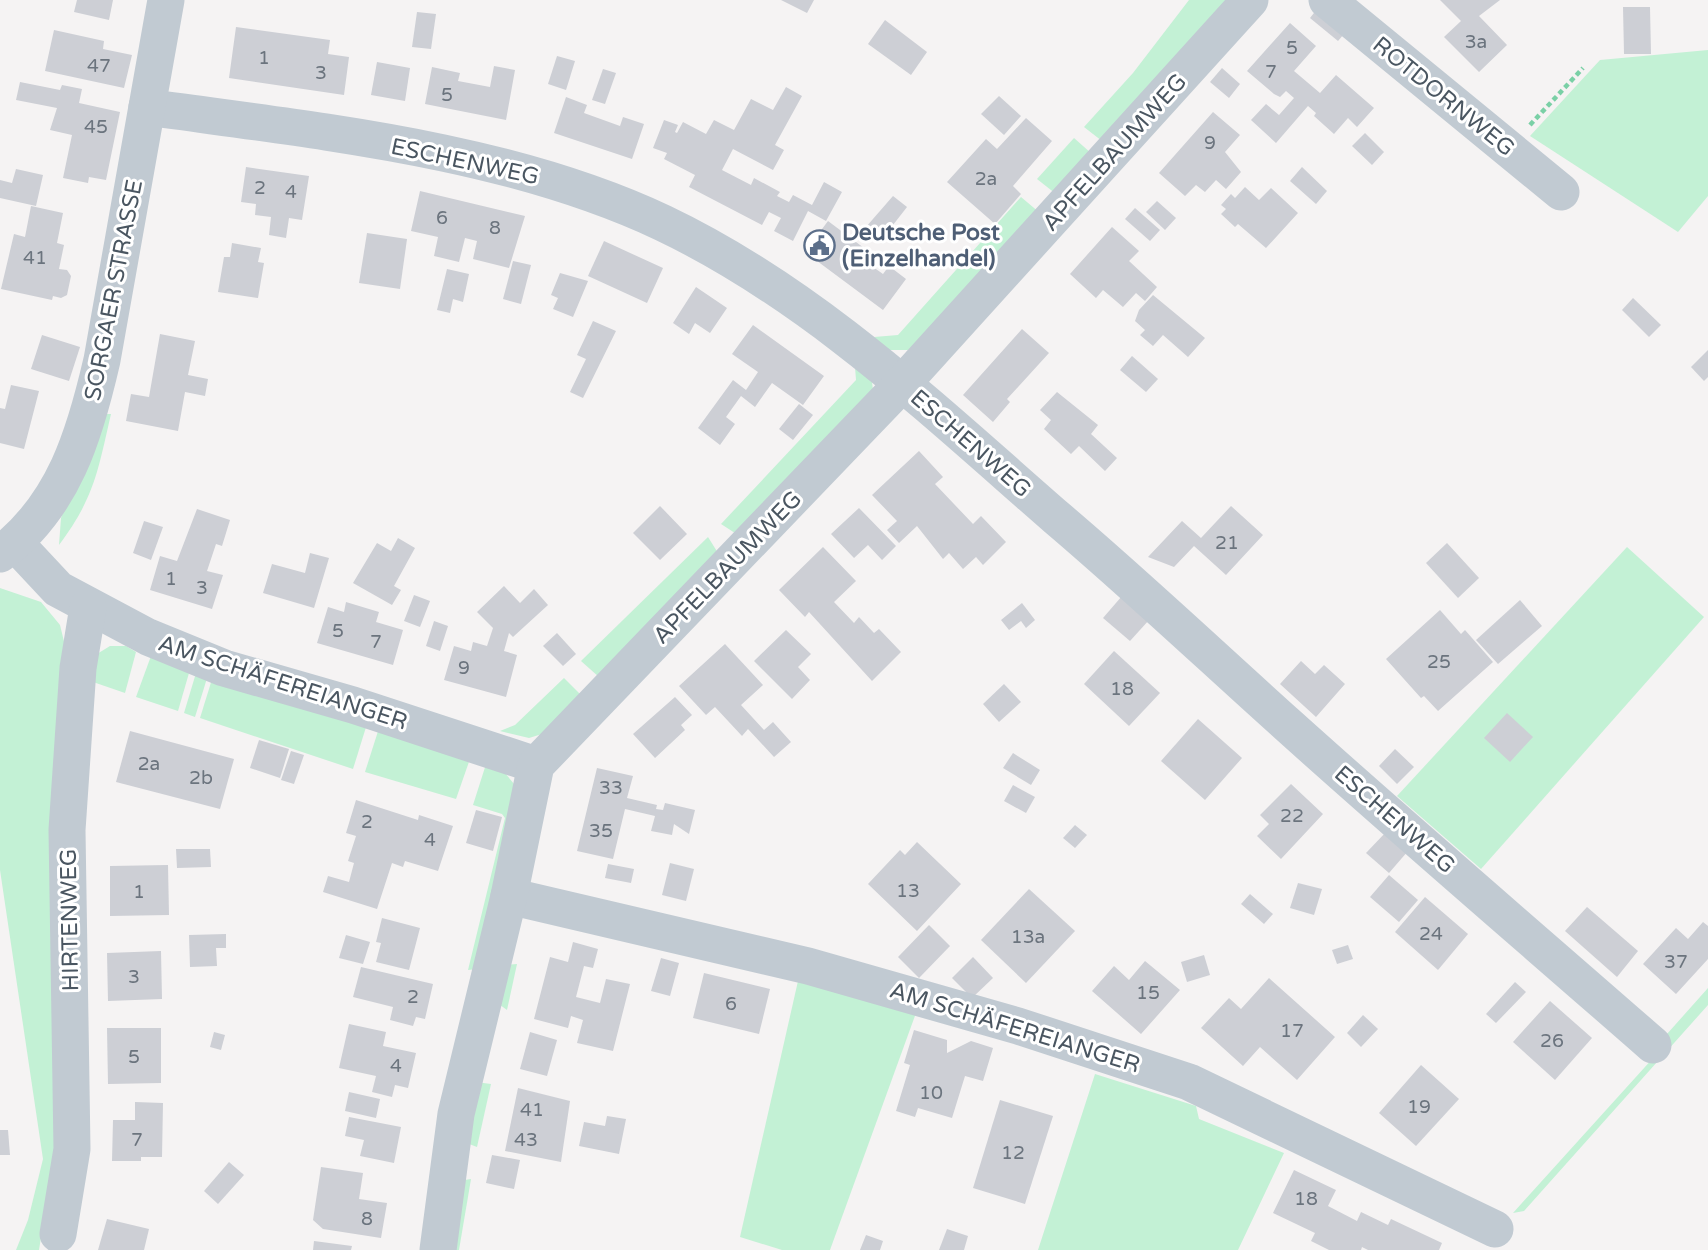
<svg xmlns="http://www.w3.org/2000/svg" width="1708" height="1250" font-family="'Varela Round',sans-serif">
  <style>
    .green { fill: #c3f1d5 }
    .building { fill: #cdcfd5 }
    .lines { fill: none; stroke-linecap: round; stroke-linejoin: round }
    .path { stroke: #7ad0a6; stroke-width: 4.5; stroke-dasharray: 5 3.5; stroke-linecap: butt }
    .minor { stroke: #c1cad2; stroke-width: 37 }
    .labels { text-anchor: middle; stroke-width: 6; stroke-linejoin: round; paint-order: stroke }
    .number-label { font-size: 19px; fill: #6b747e }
    .street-label { font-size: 23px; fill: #4a5661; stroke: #fff }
    .service-label { font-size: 23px; font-weight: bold; fill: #4e5e75; stroke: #fff; text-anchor: start }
  </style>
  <rect width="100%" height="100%" fill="#f5f3f3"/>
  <g class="green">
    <polygon points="1189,0 1230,0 1102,141 1084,127 1133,73"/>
    <polygon points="1708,50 1708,196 1678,232 1530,136 1600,60"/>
    <polygon points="1074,138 1092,154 1056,194 1037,179"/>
    <polygon points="1021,197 1040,213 928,337 908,350 887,350 874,337 898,335"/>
    <polygon points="855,367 871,374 873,390 738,535 721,524 856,380"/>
    <path d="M101,414h10c-13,56 -16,83 -52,131l2,-27z"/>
    <polygon points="708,537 718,553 599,677 581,661"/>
    <polygon points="1627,547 1704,617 1481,869 1397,796"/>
    <polygon points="0,588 41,602 60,625 68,658 58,1130 39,1250 16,1250 28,1220 43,1159 0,870"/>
    <polygon points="110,646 126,646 136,652 125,693 93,682 97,654"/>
    <polygon points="151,656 189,673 178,711 136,697"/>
    <polygon points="196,673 208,675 195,717 184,713"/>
    <polygon points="213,676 367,724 353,769 200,718"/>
    <polygon points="564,678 581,695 542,734 529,738 500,731 515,725"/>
    <polygon points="380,725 471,756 456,799 365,772"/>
    <polygon points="487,761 505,773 514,784 477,969 468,970 505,818 502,814 473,805"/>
    <polygon points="517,964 507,1010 496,1002 504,965"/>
    <polygon points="798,981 916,1013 830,1250 782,1250 740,1237"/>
    <polygon points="1708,988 1708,1005 1524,1211 1513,1213 1654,1057 1667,1034"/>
    <polygon points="1095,1074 1196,1106 1199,1119 1284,1153 1238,1250 1038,1250"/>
    <polygon points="476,1082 491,1084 477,1147 464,1142"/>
    <polygon points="471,1179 459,1250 447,1250 458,1181"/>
  </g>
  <g class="building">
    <polygon points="77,0 113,0 109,20 74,12"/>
    <polygon points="781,0 814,0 807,13"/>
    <polygon points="1440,0 1500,0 1479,16 1507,45 1479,72 1444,37 1461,21"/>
    <polygon points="1321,4 1349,28 1338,41 1310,18"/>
    <polygon points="1623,7 1650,7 1651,54 1624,54"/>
    <polygon points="417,12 436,14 431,49 412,47"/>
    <polygon points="885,20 927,52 911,75 868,44"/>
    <polygon points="1290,23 1316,46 1294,71 1320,93 1336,75 1374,108 1357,127 1348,118 1334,134 1314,116 1316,113 1308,106 1276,143 1251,120 1266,104 1279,115 1294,98 1286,91 1280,97 1274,94 1247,71"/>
    <polygon points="236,27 330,40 328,54 349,57 344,95 229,78"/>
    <polygon points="54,30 104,41 103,49 132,55 124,88 45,71"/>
    <polygon points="557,56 575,61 566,90 548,84"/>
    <polygon points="377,62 410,68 405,101 371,95"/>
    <polygon points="494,66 515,70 506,120 425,104 432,67 460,73 458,81 490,87"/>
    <polygon points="1222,68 1240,84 1229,98 1210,82"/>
    <polygon points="603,69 616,73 605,104 592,100"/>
    <polygon points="20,82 60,90 62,85 82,89 79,103 120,112 106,180 89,177 88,183 63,178 72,135 50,130 57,108 16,100"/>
    <polygon points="786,87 802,96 775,145 784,150 773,170 733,149 722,170 751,185 754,178 780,192 777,196 789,202 793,195 812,205 824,182 842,192 826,221 808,211 793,241 774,231 781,218 769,212 762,225 689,187 695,175 664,159 667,153 653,148 664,120 678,125 675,132 677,133 683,122 706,134 714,120 734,130 751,99 773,110"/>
    <polygon points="999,96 1021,116 1004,135 981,114"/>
    <polygon points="566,97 587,105 584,113 620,126 623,117 644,124 632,159 554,133"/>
    <polygon points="1213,112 1240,135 1225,152 1241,172 1226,189 1216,180 1205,192 1196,185 1185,196 1159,173"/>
    <polygon points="1026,118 1052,141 1013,186 1021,194 995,224 947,182 986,139 997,149"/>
    <polygon points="1365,133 1384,152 1372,165 1352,146"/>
    <polygon points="246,167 309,176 302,220 289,218 286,238 269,235 271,217 255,215 256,204 241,202"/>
    <polygon points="1302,167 1327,191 1316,204 1290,181"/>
    <polygon points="16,169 43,175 36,206 0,198 0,180 12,183"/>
    <polygon points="1245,187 1259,200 1271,188 1298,213 1266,248 1238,224 1235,227 1221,214 1226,209 1221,205 1231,194 1235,198"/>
    <polygon points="420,191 525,216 509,268 473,259 477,241 465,238 459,262 434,256 438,237 411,231"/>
    <polygon points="893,196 907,207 882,239 866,227"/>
    <polygon points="1157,201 1176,218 1165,230 1146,212"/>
    <polygon points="31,206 63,213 57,243 64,245 59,269 67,270 71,276 67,295 61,298 53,296 52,300 1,289 14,234 25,237"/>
    <polygon points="1135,208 1160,230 1150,241 1125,219"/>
    <polygon points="828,221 872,254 866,262 883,274 889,266 906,279 883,310 805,252"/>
    <polygon points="1112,227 1139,251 1129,261 1157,287 1145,301 1136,293 1123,307 1103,290 1096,298 1070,274"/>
    <polygon points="367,233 407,239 400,289 359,283"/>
    <polygon points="604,241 663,268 647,303 588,276"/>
    <polygon points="232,243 261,248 258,262 264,263 258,298 218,292 224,257 230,257"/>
    <polygon points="513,261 531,265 521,304 503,299"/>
    <polygon points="447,269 469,274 463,302 453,299 450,313 437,310"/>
    <polygon points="560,273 588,281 573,317 553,309 558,298 551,295"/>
    <polygon points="696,287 727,308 710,333 695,323 689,334 673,323"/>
    <polygon points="1153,295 1205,338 1188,357 1163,335 1153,346 1140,335 1145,330 1135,321 1139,310"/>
    <polygon points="1633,298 1661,325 1649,337 1622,310"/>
    <polygon points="593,321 616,331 583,398 570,392 586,359 577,355"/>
    <polygon points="753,325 824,376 803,405 772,383 755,407 741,396 726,417 735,424 720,445 698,428 733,380 746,390 758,372 732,354"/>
    <polygon points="1022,329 1049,353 1007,399 1010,402 993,422 963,395"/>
    <polygon points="160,334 195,341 188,375 208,379 205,396 185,392 178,431 126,421 131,394 149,397"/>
    <polygon points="42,335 80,347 69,381 31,369"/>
    <polygon points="1708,350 1708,377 1704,381 1691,367"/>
    <polygon points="1132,356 1158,379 1146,392 1120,370"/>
    <polygon points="11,385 39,391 24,449 0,443 0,408 5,409"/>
    <polygon points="1057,392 1098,425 1091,434 1117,458 1105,471 1079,446 1071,454 1044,429 1051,420 1040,410"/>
    <polygon points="799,404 813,415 793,440 779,429"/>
    <polygon points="919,451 943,477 935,484 973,524 981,516 1006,542 983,565 976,557 963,569 949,553 943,559 917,526 899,543 887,530 897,521 872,495"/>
    <polygon points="660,506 687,534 660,560 633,533"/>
    <polygon points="1231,506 1263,535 1226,575 1194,546 1174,567 1148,557 1182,521 1201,538"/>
    <polygon points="859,508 896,546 882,560 868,545 854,558 831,534"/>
    <polygon points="197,509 230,520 222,546 216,544 207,571 223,575 212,609 150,590 160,556 177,561"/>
    <polygon points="144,521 163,527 151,560 133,553"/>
    <polygon points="398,538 415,548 394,586 401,590 392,605 353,583 377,543 391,551"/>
    <polygon points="1447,543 1479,578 1458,598 1426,563"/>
    <polygon points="823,547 856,581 834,602 854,623 859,617 874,633 879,629 901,652 872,681 809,612 805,617 779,590"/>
    <polygon points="310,553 329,558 314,608 263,593 272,564 305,573"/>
    <polygon points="504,586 520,603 534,589 548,605 513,637 509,633 504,651 517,655 506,697 444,680 454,646 471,651 473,642 487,646 493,628 477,612"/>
    <polygon points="414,595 430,601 420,627 404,621"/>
    <polygon points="1122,596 1149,620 1130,641 1103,618"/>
    <polygon points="1520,600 1542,626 1498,664 1476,640"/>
    <polygon points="346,602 379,612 376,622 403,630 393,665 317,643 328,607 344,612"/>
    <polygon points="1022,603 1035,620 1026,628 1021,621 1009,630 1001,620"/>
    <polygon points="1440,610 1461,634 1465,630 1493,662 1438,711 1424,696 1421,698 1386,659"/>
    <polygon points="434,621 448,626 440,651 426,646"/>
    <polygon points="786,630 811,654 798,667 810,680 792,699 754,661"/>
    <polygon points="557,633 576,654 563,666 543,646"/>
    <polygon points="725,644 763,685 741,705 764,730 773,722 791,742 774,757 748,729 742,736 715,707 706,715 679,686"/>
    <polygon points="1114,651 1160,693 1129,726 1084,684"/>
    <polygon points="1301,661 1315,674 1324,665 1345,684 1316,717 1280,684"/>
    <polygon points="1004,684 1021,702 999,722 983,704"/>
    <polygon points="675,697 692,715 681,725 685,730 655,758 633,734"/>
    <polygon points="1507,713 1533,737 1510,762 1484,738"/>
    <polygon points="1198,719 1242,758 1205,800 1161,761"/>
    <polygon points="130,731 234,759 220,809 116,782"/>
    <polygon points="259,740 289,749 280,778 250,768"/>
    <polygon points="1395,749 1414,767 1397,784 1379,766"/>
    <polygon points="291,751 304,755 294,784 281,780"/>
    <polygon points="1013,753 1040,770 1031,785 1003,768"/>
    <polygon points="597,768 633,776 627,798 657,805 656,809 663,810 665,803 695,810 689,834 674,824 672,835 651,831 655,816 625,809 613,859 577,851"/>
    <polygon points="1291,784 1323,814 1281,859 1257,836 1269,824 1260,815"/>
    <polygon points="1013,785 1035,797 1026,813 1004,801"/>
    <polygon points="356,800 418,820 419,815 453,826 438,871 405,861 403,867 392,863 377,909 323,892 328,876 349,882 354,863 348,861 356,836 346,833"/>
    <polygon points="476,810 502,817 493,851 466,843"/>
    <polygon points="1075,825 1087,835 1075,848 1063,838"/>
    <polygon points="1387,831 1408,851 1389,873 1366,853"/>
    <polygon points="917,842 961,884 917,931 868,884 900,850 905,855"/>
    <polygon points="176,849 210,849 211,867 177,868"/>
    <polygon points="670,863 694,869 686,901 662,895"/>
    <polygon points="608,864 634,869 631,883 605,878"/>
    <polygon points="168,865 169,915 110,916 110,866"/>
    <polygon points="1389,875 1418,900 1399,922 1370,897"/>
    <polygon points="1298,883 1322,889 1314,915 1290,908"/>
    <polygon points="1029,889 1075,931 1026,983 981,940"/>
    <polygon points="1250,894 1273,914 1264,924 1241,904"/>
    <polygon points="1425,897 1468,934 1438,970 1395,932"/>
    <polygon points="1587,907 1638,951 1617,977 1565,931"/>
    <polygon points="382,918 420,928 409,970 376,962 381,943 376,942"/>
    <polygon points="1703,922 1708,926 1708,959 1676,994 1643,964 1676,928 1688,939"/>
    <polygon points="929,925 950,946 919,978 898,957"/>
    <polygon points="226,934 226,948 216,948 217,966 190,967 189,935"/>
    <polygon points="346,935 370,942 363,964 339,958"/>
    <polygon points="573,942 598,949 593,968 584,966 576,997 600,1003 606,979 630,984 613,1051 577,1043 583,1020 571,1016 568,1028 534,1019 550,957 568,962"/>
    <polygon points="1348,945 1353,959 1337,964 1332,950"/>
    <polygon points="161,951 162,999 108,1001 107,953"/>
    <polygon points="1204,955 1210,975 1187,982 1181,962"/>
    <polygon points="973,957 993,978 972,998 952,978"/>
    <polygon points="661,958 679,963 670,996 651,991"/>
    <polygon points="1145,961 1180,990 1141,1034 1092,991 1114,966 1129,980"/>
    <polygon points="361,967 433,984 425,1019 416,1017 413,1026 390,1020 393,1007 353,997"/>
    <polygon points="704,973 770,989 759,1034 693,1018"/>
    <polygon points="1269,978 1335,1037 1297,1080 1260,1047 1243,1066 1201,1028 1229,998 1241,1009"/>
    <polygon points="1515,982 1526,992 1496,1023 1486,1014"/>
    <polygon points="1550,1001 1592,1038 1555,1080 1513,1042"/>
    <polygon points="1363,1015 1378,1029 1361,1047 1347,1033"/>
    <polygon points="349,1024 386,1032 383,1046 416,1053 408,1088 395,1085 392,1097 372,1092 376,1076 339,1068"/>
    <polygon points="107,1028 161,1028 161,1083 108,1084"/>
    <polygon points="914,1030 947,1040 947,1053 971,1041 993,1048 983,1081 965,1076 952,1118 918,1108 915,1117 896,1111 910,1065 904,1063"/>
    <polygon points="214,1032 225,1035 221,1050 210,1047"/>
    <polygon points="530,1032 557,1040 547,1076 520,1069"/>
    <polygon points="1421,1065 1459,1099 1416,1146 1379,1113"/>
    <polygon points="518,1088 570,1101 561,1162 505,1151"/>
    <polygon points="349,1092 380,1099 376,1118 345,1111"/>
    <polygon points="1000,1100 1053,1116 1025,1204 973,1188"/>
    <polygon points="135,1102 163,1103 162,1157 141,1157 141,1161 112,1161 113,1120 135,1120"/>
    <polygon points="607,1116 626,1119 619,1154 579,1146 584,1122 605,1126"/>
    <polygon points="349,1117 401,1127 394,1163 360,1156 364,1140 345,1136"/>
    <polygon points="0,1130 8,1130 10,1155 0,1155"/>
    <polygon points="492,1155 520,1160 514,1189 486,1183"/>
    <polygon points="229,1162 244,1175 218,1204 204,1191"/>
    <polygon points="321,1167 363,1173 359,1199 387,1203 381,1238 323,1229 313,1220"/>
    <polygon points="1294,1170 1336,1190 1328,1206 1357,1221 1361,1212 1388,1225 1391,1219 1442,1243 1439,1250 1368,1250 1362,1247 1361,1250 1329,1250 1311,1241 1315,1233 1273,1213"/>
    <polygon points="107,1219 149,1229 144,1250 98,1250"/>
    <polygon points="947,1229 968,1236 964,1250 939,1250"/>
    <polygon points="866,1235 883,1241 880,1250 860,1250"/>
    <polygon points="314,1241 352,1246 351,1250 313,1250"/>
  </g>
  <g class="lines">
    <polyline class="path" points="1530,125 1583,68"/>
    <g class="minor">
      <polyline points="1327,0 1561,192"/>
      <path d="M147,107c170,24 359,42 516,116 149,71 270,187 394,295 79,67 154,138 232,208 120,108 243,213 364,319"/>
      <polyline points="15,543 58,589 148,637 224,668 353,705 536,765"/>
      <path d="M0,554c64,-48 85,-120 102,-194l64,-360"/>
      <polyline points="509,896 808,966 1018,1026 1189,1082 1495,1229"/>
      <polyline points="58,1234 72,1149 67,830 78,668 88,607"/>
      <polyline points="438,1250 456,1114 509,896 536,765 902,384 1250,0"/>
    </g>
  </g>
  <defs>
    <symbol id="civic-ring" viewBox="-11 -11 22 22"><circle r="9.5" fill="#fff" stroke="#5c6f8a" stroke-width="1.5"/><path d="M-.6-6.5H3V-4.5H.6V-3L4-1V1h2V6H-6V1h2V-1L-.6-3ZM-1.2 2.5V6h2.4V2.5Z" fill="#5c6f8a"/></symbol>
  </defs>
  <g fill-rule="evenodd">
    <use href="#civic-ring" x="802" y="228" width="35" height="35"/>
  </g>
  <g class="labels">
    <g class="number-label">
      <text x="1476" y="48">3a</text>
      <text x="1292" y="54">5</text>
      <text x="264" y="64">1</text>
      <text x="99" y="72">47</text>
      <text x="1271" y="78">7</text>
      <text x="321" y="79">3</text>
      <text x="447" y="101">5</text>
      <text x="96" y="133">45</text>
      <text x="1210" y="149">9</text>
      <text x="986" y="185">2a</text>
      <text x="260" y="194">2</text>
      <text x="291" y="198">4</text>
      <text x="442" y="224">6</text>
      <text x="495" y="234">8</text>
      <text x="35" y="264">41</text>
      <text x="1227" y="549">21</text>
      <text x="171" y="585">1</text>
      <text x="202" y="594">3</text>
      <text x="338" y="637">5</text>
      <text x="376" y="648">7</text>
      <text x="1439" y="668">25</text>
      <text x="464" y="674">9</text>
      <text x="1122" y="695">18</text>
      <text x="149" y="770">2a</text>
      <text x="201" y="784">2b</text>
      <text x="611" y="794">33</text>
      <text x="1292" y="822">22</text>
      <text x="367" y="828">2</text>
      <text x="601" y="837">35</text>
      <text x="430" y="846">4</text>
      <text x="908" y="897">13</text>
      <text x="139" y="898">1</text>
      <text x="1431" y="940">24</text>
      <text x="1028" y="943">13a</text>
      <text x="1676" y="968">37</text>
      <text x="134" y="983">3</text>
      <text x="1148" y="999">15</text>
      <text x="413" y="1003">2</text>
      <text x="731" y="1010">6</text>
      <text x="1292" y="1037">17</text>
      <text x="1552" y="1047">26</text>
      <text x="134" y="1063">5</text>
      <text x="396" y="1072">4</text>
      <text x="931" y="1099">10</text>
      <text x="1419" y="1113">19</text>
      <text x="532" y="1116">41</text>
      <text x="137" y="1146">7</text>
      <text x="526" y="1146">43</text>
      <text x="1013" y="1159">12</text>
      <text x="1306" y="1205">18</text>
      <text x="367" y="1225">8</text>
    </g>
    <g class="street-label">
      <text transform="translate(1444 96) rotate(39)" y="8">ROTDORNWEG</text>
      <text transform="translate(1114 152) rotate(-48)" y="8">APFELBAUMWEG</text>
      <text transform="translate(465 161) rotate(12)" y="8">ESCHENWEG</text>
      <text transform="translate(113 290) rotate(-79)" y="8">SORGAER STRASSE</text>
      <text transform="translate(971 443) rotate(41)" y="8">ESCHENWEG</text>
      <text transform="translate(727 567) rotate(-46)" y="8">APFELBAUMWEG</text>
      <text transform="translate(283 682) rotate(18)" y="8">AM SCHÄFEREIANGER</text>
      <text transform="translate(1395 819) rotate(41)" y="8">ESCHENWEG</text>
      <text transform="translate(69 920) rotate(-91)" y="8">HIRTENWEG</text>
      <text transform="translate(1015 1027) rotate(17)" y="8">AM SCHÄFEREIANGER</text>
    </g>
    <g class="service-label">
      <text x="842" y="240">Deutsche Post<tspan x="842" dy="26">(Einzelhandel)</tspan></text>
    </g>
  </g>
</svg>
